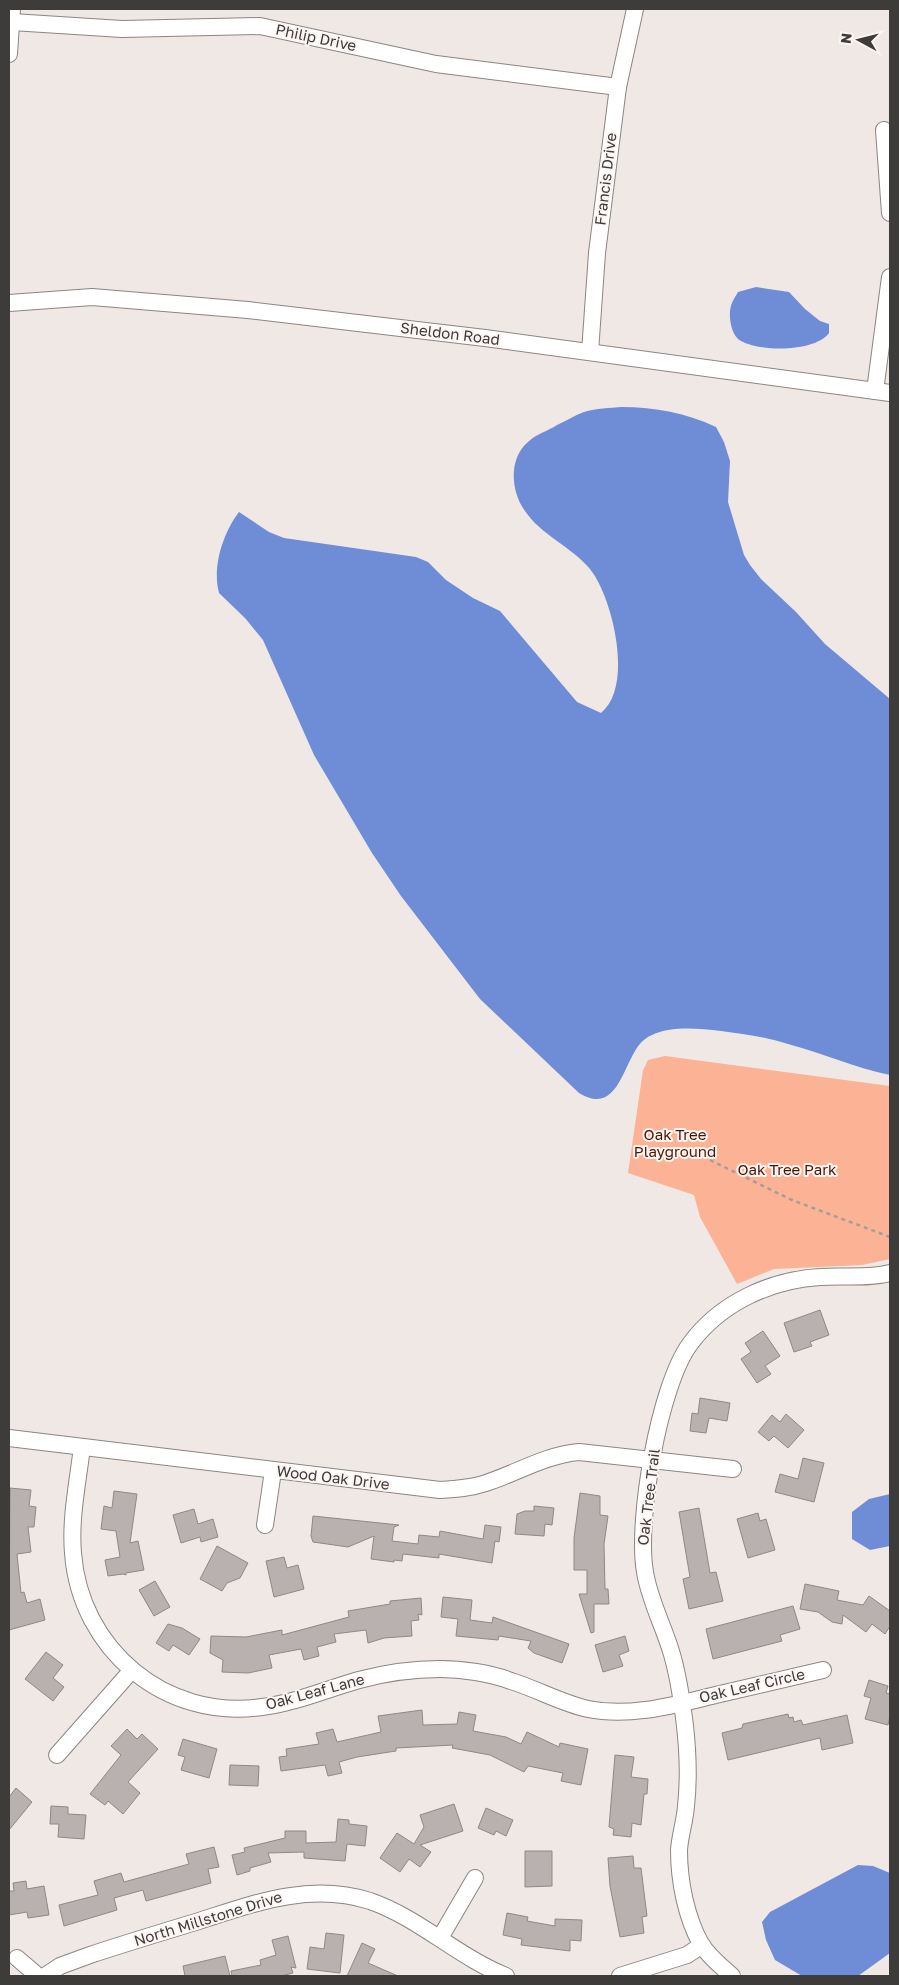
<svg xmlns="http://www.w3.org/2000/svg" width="899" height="1985" font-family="'Golos Text',sans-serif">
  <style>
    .green { fill: #fcb294 }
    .water { fill: #6f8cd7 }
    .building { fill: #b8b1af; stroke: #8f8886 }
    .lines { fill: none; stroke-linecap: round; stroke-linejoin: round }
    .street-casing { stroke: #8c8683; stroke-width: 18 }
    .path { stroke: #a29e9b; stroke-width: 2.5; stroke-dasharray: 4 4; stroke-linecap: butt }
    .street { stroke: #fff; stroke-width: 16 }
    .labels { text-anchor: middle; stroke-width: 4; stroke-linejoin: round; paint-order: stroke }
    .street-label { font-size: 15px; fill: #3e3c3b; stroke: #fcf5f3 }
    .park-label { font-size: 15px; fill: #4b1600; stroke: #fcf5f3 }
  </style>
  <rect width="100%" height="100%" fill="#efe8e5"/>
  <polygon class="green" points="665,1056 890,1086 890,1259 862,1265 774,1269 737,1284 700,1217 694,1195 628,1173 643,1070 648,1060"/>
  <g class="water">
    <path d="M756,287l33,5 16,17 15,12 9,3v9c-14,19 -68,19 -88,8 -10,-5 -13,-25 -10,-35 1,-5 5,-10 7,-14z"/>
    <path d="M622,407c33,0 64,6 94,20l8,15 6,19 -2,41 16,53 6,10 11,14 35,33 29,32 65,55v376c-35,-7 -67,-22 -102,-31 -22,-7 -44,-10 -67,-13 -18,-2 -35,-4 -53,-1 -11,2 -22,6 -29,15 -17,22 -22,71 -60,48l-99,-94 -79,-103 -29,-43 -58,-98 -51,-115 -18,-22 -26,-25c-7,-26 4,-60 20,-81l30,20 15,6 132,19 12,5 18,18 27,18 27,13 77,91 24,11c33,-26 12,-115 -11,-144 -18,-22 -49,-34 -65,-58 -14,-19 -17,-52 3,-69 8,-8 20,-11 29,-17 9,-4 18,-10 27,-13 12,-4 26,-4 38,-5z"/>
    <polygon points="890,1494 890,1546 870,1550 852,1539 852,1512 869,1499"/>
    <polygon points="858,1865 873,1866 890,1873 890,1953 858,1976 802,1976 775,1960 766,1940 762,1922 770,1912"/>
  </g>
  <g class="building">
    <polygon points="820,1310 829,1335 810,1342 812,1346 794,1352 784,1323"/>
    <polygon points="763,1331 780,1356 765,1366 771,1374 757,1383 741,1359 751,1352 745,1343"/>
    <polygon points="700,1398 730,1403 727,1421 709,1418 706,1433 690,1431 692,1413 698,1414"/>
    <polygon points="786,1414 804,1430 788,1448 774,1436 769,1441 758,1432 772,1415 780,1422"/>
    <polygon points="803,1458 824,1463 814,1502 775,1492 780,1474 798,1479"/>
    <polygon points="10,1488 31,1490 29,1506 36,1507 34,1527 28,1527 31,1552 17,1554 21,1593 24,1592 27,1603 40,1599 45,1620 9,1630"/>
    <polygon points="114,1491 137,1494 130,1543 138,1541 144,1570 126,1573 126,1575 123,1574 108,1576 105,1560 120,1557 116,1531 101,1529 104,1506 112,1508"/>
    <polygon points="580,1493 600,1496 600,1515 608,1516 604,1544 605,1589 608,1589 609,1604 594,1604 594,1632 591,1633 579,1594 587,1594 587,1570 574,1570 574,1538"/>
    <polygon points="534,1506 554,1508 552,1525 545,1524 544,1536 515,1534 517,1514 525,1511 534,1511"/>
    <polygon points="699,1508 710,1573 716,1572 723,1601 689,1609 683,1579 690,1577 679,1512"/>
    <polygon points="194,1509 198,1524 213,1519 218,1537 201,1542 200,1537 181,1543 173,1515"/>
    <polygon points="758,1513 760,1521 766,1519 775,1550 748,1558 737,1519"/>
    <polygon points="313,1516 399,1525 394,1527 392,1541 418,1544 419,1535 439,1537 440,1531 483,1539 485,1525 501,1527 499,1542 495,1541 492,1563 439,1554 439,1558 403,1554 402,1561 394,1560 394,1562 371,1559 374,1536 348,1547 313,1542 311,1536"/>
    <polygon points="217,1546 248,1563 240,1578 227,1583 222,1591 200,1579"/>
    <polygon points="284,1557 287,1568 298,1565 304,1589 274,1597 266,1561"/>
    <polygon points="155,1581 170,1607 154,1616 139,1590"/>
    <polygon points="805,1584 839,1591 837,1600 863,1605 869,1596 890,1611 890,1626 885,1634 872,1624 866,1632 843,1615 842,1624 832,1622 818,1612 800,1609"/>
    <polygon points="443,1597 472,1600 470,1620 492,1623 493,1617 569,1644 562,1663 534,1653 528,1648 531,1641 499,1636 498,1640 456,1636 458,1619 441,1617"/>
    <polygon points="421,1598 422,1615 418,1614 419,1620 411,1621 412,1636 384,1638 368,1643 366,1630 334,1634 336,1642 317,1647 319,1656 304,1660 301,1649 269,1655 272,1668 248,1673 222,1672 223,1660 210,1653 211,1636 246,1637 282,1630 282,1635 349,1617 348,1611 390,1604 390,1601"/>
    <polygon points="793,1606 800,1629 780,1635 782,1641 713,1659 706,1629"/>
    <polygon points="168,1624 182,1628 200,1639 189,1655 173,1645 169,1651 156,1643"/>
    <polygon points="625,1636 629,1651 619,1655 623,1666 603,1672 595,1645"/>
    <polygon points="46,1652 63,1665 53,1678 64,1687 53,1701 25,1679"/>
    <polygon points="869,1680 888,1686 886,1693 890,1694 890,1716 888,1725 865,1719 871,1698 864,1696"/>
    <polygon points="422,1710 423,1725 457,1724 459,1712 476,1715 473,1731 506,1737 521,1744 527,1732 559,1747 560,1743 588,1749 581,1785 561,1781 563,1773 528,1766 524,1772 490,1755 452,1748 453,1745 396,1748 396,1751 357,1757 339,1762 342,1773 328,1776 325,1765 281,1771 279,1757 287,1756 286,1749 319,1744 316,1733 333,1729 337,1742 381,1732 378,1716"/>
    <polygon points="788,1714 789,1718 793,1717 794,1722 801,1720 803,1725 847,1715 853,1743 822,1750 820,1738 728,1760 722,1733 742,1728 743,1724"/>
    <polygon points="127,1729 137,1739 142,1734 158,1749 128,1782 140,1793 123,1814 108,1801 105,1805 90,1794 121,1755 111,1746"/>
    <polygon points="183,1739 217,1749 209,1778 181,1770 185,1757 178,1755"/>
    <polygon points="615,1755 634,1757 631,1777 648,1779 647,1794 644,1794 641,1825 632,1823 631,1837 613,1835 614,1829 609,1827"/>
    <polygon points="230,1765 259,1766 258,1786 229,1785"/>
    <polygon points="16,1788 32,1802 9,1830 9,1797"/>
    <polygon points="454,1804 463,1831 420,1845 431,1852 420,1867 409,1859 400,1872 380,1858 397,1833 414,1844 424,1827 420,1815"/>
    <polygon points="51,1806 68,1807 68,1814 86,1815 84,1839 58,1837 59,1824 50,1824"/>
    <polygon points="486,1808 513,1820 506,1836 496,1831 494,1835 478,1828"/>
    <polygon points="338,1819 349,1820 349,1824 367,1826 365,1846 347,1844 345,1861 304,1858 304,1852 268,1853 271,1862 250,1868 250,1871 237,1875 232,1855 245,1852 244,1848 285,1838 285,1831 306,1831 306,1843 336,1842"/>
    <polygon points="214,1847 219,1867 208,1869 211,1883 146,1901 143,1890 114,1898 117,1910 64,1926 59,1905 98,1895 94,1881 121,1873 124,1882 189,1864 186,1854"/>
    <polygon points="525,1851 552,1851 552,1886 525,1887"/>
    <polygon points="633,1856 634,1868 641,1868 647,1916 642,1917 644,1933 620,1937 610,1886 608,1858"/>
    <polygon points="26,1881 27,1889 44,1886 49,1915 28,1918 27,1912 9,1915 9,1891 14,1891 13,1883"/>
    <polygon points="507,1913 528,1917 527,1921 555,1926 555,1919 582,1920 581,1941 570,1940 570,1951 521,1945 522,1939 503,1935"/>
    <polygon points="326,1933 344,1935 340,1973 307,1969 310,1947 324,1949"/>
    <polygon points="288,1936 296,1968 291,1967 293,1973 281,1976 232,1976 231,1971 261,1965 260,1960 276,1955 272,1940"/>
    <polygon points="362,1943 375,1949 368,1963 398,1976 347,1976"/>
    <polygon points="225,1956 230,1976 185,1976 183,1966"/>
  </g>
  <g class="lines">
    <defs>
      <g id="street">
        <polyline points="12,22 122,29 260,26 436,64 618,87"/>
        <polyline points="9,54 12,9"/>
        <polyline points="884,130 890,213"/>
        <polyline points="9,303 92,297 248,310 485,338 890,393"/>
        <polyline points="590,352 597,253 618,87 635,9"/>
        <polyline points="875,391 890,277"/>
        <path d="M9,1438l431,52c16,-1 31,-2 46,-7 31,-10 59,-28 93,-31l154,17"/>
        <path d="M82,1447c-4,34 -12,71 -9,106 7,96 92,168 189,154 33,-4 65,-18 97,-27 26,-7 54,-11 81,-11 22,0 50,4 71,12 26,8 50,22 77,28 44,9 89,-5 132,-15 35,-8 69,-16 103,-24"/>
        <polyline points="265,1525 273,1471"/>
        <polyline points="57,1755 132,1670"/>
        <polyline points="440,1938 475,1878"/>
        <polyline points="17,1958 38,1976"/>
        <path d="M45,1976l15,-10 30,-11c36,-12 73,-23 109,-34 56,-18 111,-39 171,-20 49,17 88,56 136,75"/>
        <polyline points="620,1976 687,1955 702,1945"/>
        <path d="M732,1976c-11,-10 -23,-19 -31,-32 -15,-27 -22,-63 -22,-94 1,-15 6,-29 7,-44 3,-27 2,-53 -1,-80 -3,-25 -7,-54 -15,-78 -8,-25 -21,-50 -25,-76 -9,-51 14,-186 45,-228 30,-41 80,-64 130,-67 24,-2 47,2 70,-4"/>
      </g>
    </defs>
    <use href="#street" class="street-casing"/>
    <polyline class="path" points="710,1160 792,1200 890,1237"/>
    <use href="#street" class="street"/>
  </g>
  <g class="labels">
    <g class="street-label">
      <text transform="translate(316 38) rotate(12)" y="5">Philip Drive</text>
      <text transform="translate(606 179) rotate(-83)" y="5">Francis Drive</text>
      <text transform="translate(450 334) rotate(7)" y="5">Sheldon Road</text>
      <text transform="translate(333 1478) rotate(7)" y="5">Wood Oak Drive</text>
      <text transform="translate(649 1497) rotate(-83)" y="5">Oak Tree Trail</text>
      <text transform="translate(752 1686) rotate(-13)" y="5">Oak Leaf Circle</text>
      <text transform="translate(315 1692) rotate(-15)" y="5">Oak Leaf Lane</text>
      <text transform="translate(208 1919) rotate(-17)" y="5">North Millstone Drive</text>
    </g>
    <g class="park-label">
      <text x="675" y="1140">Oak Tree<tspan x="675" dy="17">Playground</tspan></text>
      <text x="787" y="1175">Oak Tree Park</text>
    </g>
  </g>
  <rect width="899" height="1985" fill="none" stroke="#3e3c3b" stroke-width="20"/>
  <g transform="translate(859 40) rotate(277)" stroke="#fcf5f3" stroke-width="4" paint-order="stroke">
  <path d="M0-4L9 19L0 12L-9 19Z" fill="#3e3c3b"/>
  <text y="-8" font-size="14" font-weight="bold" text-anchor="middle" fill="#3e3c3b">N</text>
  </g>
</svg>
